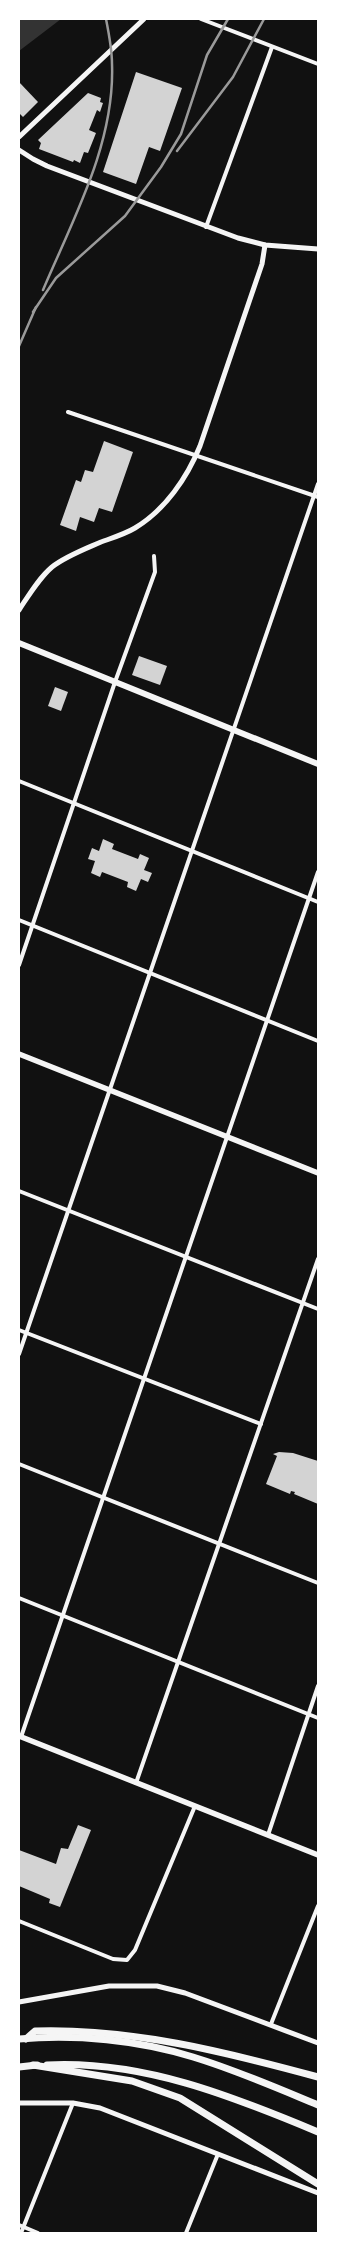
<svg xmlns="http://www.w3.org/2000/svg" width="337" height="2252" font-family="'Noto Serif',serif">
  <style>
    .water { fill: #333 }
    .building { fill: #d3d3d3 }
    .lines { fill: none; stroke-linecap: round; stroke-linejoin: round }
    .minor { stroke: #f5f5f5; stroke-width: 4 }
    .tertiary { stroke: #f5f5f5; stroke-width: 5 }
    .secondary { stroke: #f5f5f5; stroke-width: 5.5 }
    .primary { stroke: #f5f5f5; stroke-width: 6 }
    .motorway { stroke: #f5f5f5; stroke-width: 7 }
    .rail { stroke: #9a9a9a; stroke-width: 2.5 }
  </style>
  <rect width="100%" height="100%" fill="#111"/>
  <polygon class="water" points="19,19 61,19 19,51"/>
  <g class="building">
    <polygon points="136,72 182,88 160,151 149,147 136,184 103,172"/>
    <polygon points="19,82 38,102 23,117 19,113"/>
    <polygon points="88,93 101,98 100,102 103,103 100,112 97,110 89,130 96,133 88,153 84,152 80,163 74,160 73,162 39,149 41,143 38,140"/>
    <polygon points="104,441 133,452 112,512 99,508 94,522 80,517 76,531 60,525 76,480 81,482 85,470 93,472"/>
    <polygon points="139,656 167,666 160,685 132,675"/>
    <polygon points="55,687 68,692 61,711 48,706"/>
    <polygon points="103,839 114,844 112,849 138,859 140,854 149,858 144,870 152,873 148,882 141,879 136,891 127,887 128,882 102,872 100,877 91,873 95,861 88,859 92,848 99,851"/>
    <polygon points="279,1452 293,1453 318,1461 318,1504 294,1494 295,1492 291,1491 290,1494 266,1484 277,1456 273,1454"/>
    <polygon points="78,1825 91,1830 60,1907 49,1903 50,1899 19,1886 19,1850 56,1864 61,1848 68,1849"/>
  </g>
  <g class="lines">
    <g class="minor">
      <polyline points="201,19 318,64"/>
      <polyline points="206,227 272,47"/>
      <polyline points="68,412 318,497"/>
      <polyline points="19,781 318,902"/>
      <polyline points="19,920 318,1041"/>
      <polyline points="19,965 115,682 155,572 154,556"/>
      <polyline points="19,1191 318,1309"/>
      <polyline points="19,1330 261,1424"/>
      <polyline points="19,1354 318,484"/>
      <polyline points="19,1464 318,1583"/>
      <polyline points="19,1598 318,1718"/>
      <polyline points="21,1737 318,872"/>
      <polyline points="136,1783 318,1259"/>
      <polyline points="268,1835 318,1686"/>
      <polyline points="19,1921 113,1959 127,1960 135,1950 195,1806"/>
      <polyline points="271,2024 318,1906"/>
      <polyline points="19,2225 38,2233"/>
      <polyline points="21,2233 73,2103"/>
      <polyline points="186,2233 218,2154"/>
    </g>
    <g class="tertiary">
      <polyline points="19,137 144,19"/>
      <polyline points="19,150 33,159 47,166 238,238 265,245 318,249"/>
      <path d="M19,610c10,-15 20,-32 33,-43 14,-11 33,-18 49,-25 11,-4 24,-8 34,-14 30,-18 52,-50 65,-82l62,-182 3,-19"/>
      <polyline points="19,2002 109,1986 157,1986 185,1993 318,2043"/>
      <polyline points="19,2103 73,2103 100,2108 318,2193"/>
    </g>
    <g class="secondary">
      <polyline points="19,1054 318,1173"/>
      <polyline points="19,1736 318,1855"/>
    </g>
    <polyline class="primary" points="19,643 318,764"/>
    <g class="motorway">
      <path d="M19,2039c57,-5 119,1 174,18 43,13 84,31 125,48"/>
      <path d="M26,2039l9,-8c96,-3 191,21 283,46"/>
      <polyline points="33,2065 132,2081 180,2098 318,2184"/>
      <path d="M47,2065c95,-5 185,31 271,67"/>
      <polyline points="19,2067 37,2065"/>
    </g>
    <g class="rail">
      <polyline points="177,151 233,77 264,19"/>
      <path d="M43,290c30,-71 72,-146 69,-226 0,-15 -3,-30 -6,-45"/>
      <polyline points="33,312 56,278 125,216 161,167 181,134 207,55 228,19"/>
      <polyline points="19,346 36,307"/>
    </g>
  </g>
  <rect width="337" height="2252" fill="none" stroke="#ffffff" stroke-width="40"/>
</svg>
